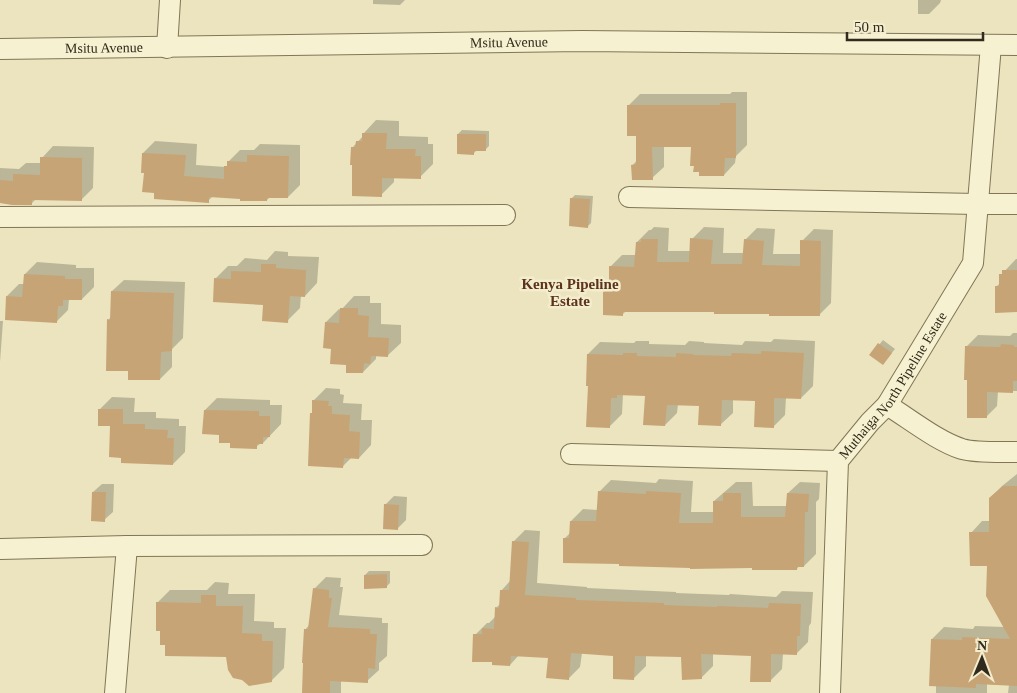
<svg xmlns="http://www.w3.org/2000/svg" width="1017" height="693" font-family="'Times New Roman',serif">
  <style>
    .shadow { fill: #0003 }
    .building { fill: #c7a476 }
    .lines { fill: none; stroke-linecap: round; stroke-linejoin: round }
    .street-casing { stroke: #827558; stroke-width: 22 }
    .street { stroke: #f6f1d0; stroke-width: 20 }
    .labels { text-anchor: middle; stroke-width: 5; stroke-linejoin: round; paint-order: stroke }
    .street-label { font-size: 14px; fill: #322a1c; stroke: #f3edcd }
    .neighbourhood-label { font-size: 15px; font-weight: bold; fill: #5c341e; stroke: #f3edcd }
  </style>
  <rect width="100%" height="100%" fill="#ebe4be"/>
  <g class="shadow">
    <polygon points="373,0 405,0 400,5 373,4"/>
    <polygon points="918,0 941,0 940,3 929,14 918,14"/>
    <polygon points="732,92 747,92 747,145 736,156 735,163 724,175 700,171 692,146 664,146 664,167 652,178 633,165 637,160 637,135 629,105 640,94 730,94"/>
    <polygon points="376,120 399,121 399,136 428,137 428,144 433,144 433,164 420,177 394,177 394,182 381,195 352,148 364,135 364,133"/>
    <polygon points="462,130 489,131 489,146 485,150 477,150 473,154 458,134"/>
    <polygon points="155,141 197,144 196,165 226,167 228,164 228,162 240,150 254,150 260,144 300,145 300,185 288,197 270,197 267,200 213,196 208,201 155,192 145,172 143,153"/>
    <polygon points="53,146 94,147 93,188 81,200 36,199 31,204 0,203 0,168 19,169 26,163 42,163 42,158"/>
    <polygon points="575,195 593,196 591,223 587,227 571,199"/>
    <polygon points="654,227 669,228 668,251 691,251 692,239 704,227 724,228 723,253 744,253 745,240 757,228 775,229 773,254 801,254 802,241 814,229 833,230 831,303 819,315 770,312 627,310 622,315 604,286 610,280 610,267 622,255 636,255 637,242 649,230 651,230"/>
    <polygon points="275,251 288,252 288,256 319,257 317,283 305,296 301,295 300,308 287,321 265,304 216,278 228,266 237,266 245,258 267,260"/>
    <polygon points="1016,259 1017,259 1017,311 996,287 1001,282 1001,275"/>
    <polygon points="37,262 76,265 76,268 94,268 94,287 82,299 69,299 68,310 56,322 7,296 19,284 24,284 25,274"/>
    <polygon points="124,280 185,282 183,338 172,349 172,367 160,379 129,370 108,320 111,317 112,291"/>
    <polygon points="354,296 370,296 370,303 381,303 381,324 401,325 401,343 388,355 376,356 376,359 363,372 348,363 332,348 326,322 339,309 341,310"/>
    <polygon points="0,321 3,321 0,362"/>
    <polygon points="1013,333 1017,333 1017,391 998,391 997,406 986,417 966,347 978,335 1010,336"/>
    <polygon points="774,339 815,341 813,386 801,398 786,397 785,415 773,427 756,400 733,399 733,413 720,425 701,405 678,404 677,413 665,425 647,395 623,394 622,414 610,426 589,385 588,354 600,342 634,343 636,341 649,341 649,344 685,345 689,341 704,342 704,343 742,345 745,341 771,342"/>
    <polygon points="883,340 895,349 887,359 871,355"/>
    <polygon points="326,388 340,389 340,394 344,395 343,403 362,404 361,420 372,420 371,445 359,458 352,457 343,466 313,412 314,400"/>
    <polygon points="112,397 135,398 134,412 156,412 156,418 179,419 179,426 186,426 185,452 173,464 112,425 100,409"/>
    <polygon points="217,398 270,400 270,405 282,405 281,424 263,443 261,443 256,447 231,442 220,433 205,410"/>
    <polygon points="1017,474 1017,693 1008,693 1009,685 987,684 987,693 936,693 936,685 932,639 944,627 973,629 975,626 1005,627 988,565 971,533 982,521 990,521 990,498 1002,486"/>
    <polygon points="659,479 693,481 691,512 714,512 714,501 736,482 752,482 753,506 787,506 788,493 800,482 820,483 819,499 816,502 816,554 804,566 799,566 797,569 564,539 571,532 571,521 583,509 598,510 599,492 611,480 656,483"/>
    <polygon points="102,484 114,484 113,512 104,520 93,492"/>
    <polygon points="394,496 407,497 406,520 397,529 385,505"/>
    <polygon points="525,530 540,531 537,583 587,587 587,588 676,592 676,593 729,595 730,594 776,597 782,591 813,592 811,623 809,626 808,642 796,654 783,653 782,669 770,681 752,655 713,653 713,666 701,678 682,656 646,655 646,666 634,678 615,655 582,653 580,667 568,679 550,656 519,655 510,665 475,635 487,623 489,623 495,617 496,608 501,603 501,591 511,580 513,542"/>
    <polygon points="369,571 390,571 390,583 386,587 365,575"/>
    <polygon points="326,577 341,578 340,587 343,587 339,615 382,618 382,623 388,623 387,656 379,663 379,670 367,681 341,680 341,693 304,693 305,630 310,624 315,588"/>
    <polygon points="215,582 229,583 228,594 255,594 254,621 274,622 274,628 286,628 284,668 271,681 227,655 166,643 161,630 158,602 170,590 207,590"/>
  </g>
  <g class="building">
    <polygon points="720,103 736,103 736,158 725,158 724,176 699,176 699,172 693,172 694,166 690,166 691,147 652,147 653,180 632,180 631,165 636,164 636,136 627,136 627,105 720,105"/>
    <polygon points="362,133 387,133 386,149 416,149 415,156 421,156 421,179 382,178 382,197 352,196 352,165 350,165 351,147 355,147 356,141 362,141"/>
    <polygon points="457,134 486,134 486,151 474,151 474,155 457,154"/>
    <polygon points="142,153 186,155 184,176 224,179 224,166 227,166 227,161 247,162 247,155 289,156 288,198 267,198 267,201 240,201 240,199 209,197 209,203 154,199 154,193 142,192 144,173 141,173"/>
    <polygon points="40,157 82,158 82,201 32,200 32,205 12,205 0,203 0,180 13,181 13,174 40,175"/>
    <polygon points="570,198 590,199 588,228 569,226"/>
    <polygon points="690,238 713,240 711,264 742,264 744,239 764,241 762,265 800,266 800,240 821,241 820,316 769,316 769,314 714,314 714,312 623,312 623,316 603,315 603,286 609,286 609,266 634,267 636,242 641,242 641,239 658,239 657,262 689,262"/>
    <polygon points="261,264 276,264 276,268 306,270 305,297 290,296 288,323 262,321 263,305 213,302 214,278 231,279 231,271 261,272"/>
    <polygon points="1002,270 1017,270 1017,312 995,313 995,286 999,286 999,274 1002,274"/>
    <polygon points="24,274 65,276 65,279 82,279 82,300 63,300 63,306 58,306 57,323 5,320 6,296 22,297"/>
    <polygon points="111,291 174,293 172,351 161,352 160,380 128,380 128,371 106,371 107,319 110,320"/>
    <polygon points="340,308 358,308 358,315 369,316 368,337 389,338 388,357 371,356 370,364 364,363 363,373 346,373 346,365 330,364 331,349 323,348 325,322 339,323"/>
    <polygon points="878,343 892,353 883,365 869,355"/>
    <polygon points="1001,344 1014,345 1014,347 1017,347 1017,381 1013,381 1013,393 987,392 987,418 967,418 967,380 964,380 965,346 1000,347"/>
    <polygon points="761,351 804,353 801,399 774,398 774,428 754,427 755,401 722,400 721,426 698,425 699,406 667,405 665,426 643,425 645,396 617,395 617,398 611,398 610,428 586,427 588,386 586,386 587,354 623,355 623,353 637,353 637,356 676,357 676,353 693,354 693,355 731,356 732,353 761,354"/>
    <polygon points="312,400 329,401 328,406 332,406 332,414 350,415 349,431 360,432 359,459 344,458 343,468 308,466 310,413 312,413"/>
    <polygon points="98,409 123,409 123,424 145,424 145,429 168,430 167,438 174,438 173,465 121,463 121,458 109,457 110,426 98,426"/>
    <polygon points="204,410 259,411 259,416 270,416 270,437 263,437 263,444 257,444 257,449 230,448 230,443 219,443 219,435 202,434"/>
    <polygon points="1003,486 1017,486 1017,686 976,684 976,688 929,686 931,639 962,640 962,637 1010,639 986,596 987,566 970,566 969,532 989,532 989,498"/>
    <polygon points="598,491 646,494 646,491 681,493 679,523 713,523 713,501 723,501 723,493 741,493 741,517 785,517 787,493 809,494 808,512 805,512 804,567 797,567 797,570 752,570 752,568 690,569 690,568 619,566 619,564 563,563 563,538 569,538 570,521 596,521"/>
    <polygon points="92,492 106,492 105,522 91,521"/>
    <polygon points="384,504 399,505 398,530 383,529"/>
    <polygon points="512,541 529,542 525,595 576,598 576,600 664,603 664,605 717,607 717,606 768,608 769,603 801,604 800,636 797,636 797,655 771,654 771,682 750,682 751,656 701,654 702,679 682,680 681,657 635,656 634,680 613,679 613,656 571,653 569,680 546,678 548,658 511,656 510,666 492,665 492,662 472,662 473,634 482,634 482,628 494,629 495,607 499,608 500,590 509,590"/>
    <polygon points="387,574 387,588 364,589 364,575"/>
    <polygon points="313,588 329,590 329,598 332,598 328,627 370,629 370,634 377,634 375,669 368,668 368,683 330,681 330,693 302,693 303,663 302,663 304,629 308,629"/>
    <polygon points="201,595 216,595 216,606 243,606 242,633 262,634 262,641 273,641 272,682 249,686 242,680 233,678 228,670 226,657 165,656 165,645 160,645 160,631 156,631 156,602 201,603"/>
  </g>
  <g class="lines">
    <defs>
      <g id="street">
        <polyline points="167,48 170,0"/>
        <path id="s1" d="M0,49l582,-8 435,4"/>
        <polyline points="629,197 977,204 1017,204"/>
        <polyline points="0,217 505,215"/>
        <path d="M887,405c23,14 50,36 75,44 14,4 40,3 55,3"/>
        <polyline points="571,454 838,461"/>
        <polyline points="0,549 127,546 422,545"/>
        <polyline points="115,693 127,546"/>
        <path id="s2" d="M830,693l8,-232 32,-39 17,-17 86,-142 18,-218"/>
      </g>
    </defs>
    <use href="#street" class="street-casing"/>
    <use href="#street" class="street"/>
  </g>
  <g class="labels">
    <g class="street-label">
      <text dy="5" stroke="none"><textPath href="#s1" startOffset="509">Msitu Avenue</textPath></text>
      <text dy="5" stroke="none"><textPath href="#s1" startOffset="104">Msitu Avenue</textPath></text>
      <text dy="5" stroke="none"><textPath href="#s2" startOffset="326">Muthaiga North Pipeline Estate</textPath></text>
    </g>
    <g class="neighbourhood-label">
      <text x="570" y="289">Kenya Pipeline<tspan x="570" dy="17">Estate</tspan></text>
    </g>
  </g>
  <g transform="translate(982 658) rotate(1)" stroke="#f3edcd" stroke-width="4" paint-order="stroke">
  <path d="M0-4L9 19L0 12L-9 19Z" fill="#322a1c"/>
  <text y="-8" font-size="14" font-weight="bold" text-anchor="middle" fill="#322a1c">N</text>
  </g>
  <path d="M847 32v8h136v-8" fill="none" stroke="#322a1c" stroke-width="2.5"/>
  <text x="854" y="32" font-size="15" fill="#322a1c" stroke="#f3edcd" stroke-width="4" paint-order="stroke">50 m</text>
</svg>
